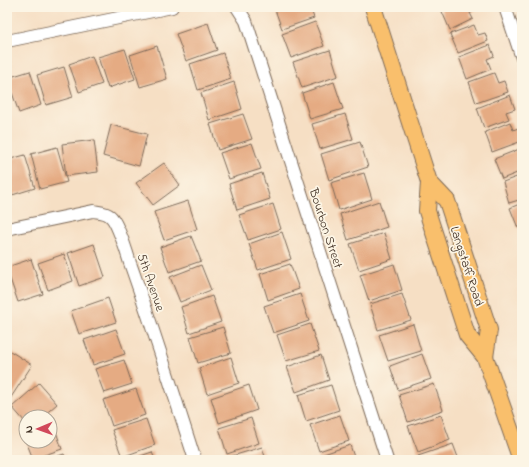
<svg xmlns="http://www.w3.org/2000/svg" width="529" height="467" font-family="'Indie Flower',sans-serif">
  <style>
    .building { fill: #e5ab83 }
    .lines { fill: none; stroke-linecap: round; stroke-linejoin: round }
    .minor-casing { stroke: #7c6958; stroke-width: 14 }
    .major-casing { stroke: #7c6958; stroke-width: 18 }
    .minor { stroke: #fff; stroke-width: 12 }
    .major { stroke: #f9bf6c; stroke-width: 16 }
    .labels { text-anchor: middle; stroke-width: 3.5; stroke-linejoin: round; paint-order: stroke }
    .street-label { font-size: 13px; fill: #3b2a1e; stroke: #fcf5e5 }
  </style>
  <rect width="100%" height="100%" fill="#fcf5e5"/>
  <filter id="ink" filterUnits="userSpaceOnUse"><feTurbulence type="fractalNoise" baseFrequency=".025" numOctaves="2"/><feDisplacementMap in="SourceGraphic" scale="8" xChannelSelector="R" yChannelSelector="G"/><feConvolveMatrix kernelMatrix="1 2 1 2 8 2 1 2 1" color-interpolation-filters="sRGB"/></filter>
  <filter id="wash" filterUnits="userSpaceOnUse"><feTurbulence type="fractalNoise" baseFrequency=".012" numOctaves="4" result="noise"/><feDisplacementMap in="SourceGraphic" scale="16" xChannelSelector="R" yChannelSelector="G"/><feGaussianBlur stdDeviation="0.9" result="paint"/><feColorMatrix in="noise" values="0 0 0 0 0 0 0 0 0 0 0 0 0 0 0 0 0 1.4 0 .05"/><feComposite in="paint" operator="in"/></filter>
  <g filter="url(#wash)">
    <rect width="100%" height="100%" fill="#f6dfc4"/>
    <g id="blocks">
      <g class="building">
        <polygon points="274,7 310,7 314,18 282,29"/>
        <polygon points="440,7 479,7 479,8 470,13 473,19 450,30"/>
        <polygon points="315,22 324,46 291,58 282,34"/>
        <polygon points="208,23 217,50 186,61 176,34"/>
        <polygon points="474,25 478,35 485,33 488,41 458,53 450,34"/>
        <polygon points="490,45 494,56 487,59 491,69 467,79 459,57"/>
        <polygon points="157,46 167,79 140,87 130,55"/>
        <polygon points="125,49 135,79 108,88 98,57"/>
        <polygon points="330,50 338,76 302,88 293,62"/>
        <polygon points="223,53 231,79 198,90 190,64"/>
        <polygon points="92,56 102,84 79,92 69,64"/>
        <polygon points="64,67 73,97 46,105 37,75"/>
        <polygon points="30,71 41,105 19,113 7,78"/>
        <polygon points="494,73 498,83 504,81 508,92 476,103 469,82"/>
        <polygon points="234,82 242,109 209,120 201,93"/>
        <polygon points="334,82 343,109 310,119 302,93"/>
        <polygon points="510,95 515,109 506,112 509,119 484,128 477,108"/>
        <polygon points="243,114 252,139 218,150 210,124"/>
        <polygon points="345,114 353,139 320,149 312,124"/>
        <polygon points="510,122 513,130 521,127 522,130 522,141 492,152 485,132"/>
        <polygon points="111,125 147,134 139,166 103,156"/>
        <polygon points="94,140 98,172 66,176 62,144"/>
        <polygon points="360,142 368,167 329,180 321,154"/>
        <polygon points="252,143 261,169 229,179 220,153"/>
        <polygon points="57,147 67,182 40,189 31,154"/>
        <polygon points="522,148 522,171 502,179 494,159"/>
        <polygon points="25,155 35,188 9,196 7,190 7,160"/>
        <polygon points="164,163 180,185 153,205 136,183"/>
        <polygon points="262,173 270,199 237,210 229,184"/>
        <polygon points="364,173 372,199 339,210 331,183"/>
        <polygon points="522,175 522,199 509,203 503,182"/>
        <polygon points="188,201 197,229 164,240 154,212"/>
        <polygon points="379,201 387,227 348,240 340,214"/>
        <polygon points="522,203 522,227 518,228 510,208"/>
        <polygon points="273,204 281,229 248,240 239,215"/>
        <polygon points="282,232 291,259 258,270 249,244"/>
        <polygon points="384,233 392,259 359,270 350,244"/>
        <polygon points="191,236 201,261 169,272 160,247"/>
        <polygon points="94,244 105,277 79,286 68,253"/>
        <polygon points="64,254 73,281 48,290 38,263"/>
        <polygon points="31,259 43,294 18,302 7,270 7,267"/>
        <polygon points="290,264 299,289 268,300 260,274"/>
        <polygon points="394,264 402,290 369,301 360,275"/>
        <polygon points="201,265 211,290 180,302 170,277"/>
        <polygon points="300,294 309,321 273,333 264,306"/>
        <polygon points="402,294 411,320 378,330 370,304"/>
        <polygon points="212,296 221,322 189,333 181,307"/>
        <polygon points="108,298 116,322 79,334 71,311"/>
        <polygon points="310,324 319,351 286,361 277,335"/>
        <polygon points="413,324 421,351 388,361 379,335"/>
        <polygon points="223,327 231,353 198,363 190,337"/>
        <polygon points="116,329 125,354 93,365 84,340"/>
        <polygon points="7,349 32,365 8,402 7,401"/>
        <polygon points="422,354 431,379 398,390 390,366"/>
        <polygon points="321,355 329,380 296,392 287,367"/>
        <polygon points="231,357 239,383 207,394 199,368"/>
        <polygon points="124,360 132,384 104,393 95,369"/>
        <polygon points="39,383 57,404 42,417 26,417 26,423 12,407"/>
        <polygon points="434,384 443,410 408,422 399,395"/>
        <polygon points="249,385 257,410 219,423 211,398"/>
        <polygon points="331,385 339,410 306,421 298,395"/>
        <polygon points="136,389 145,415 112,426 103,400"/>
        <polygon points="340,415 349,441 319,451 310,425"/>
        <polygon points="441,415 450,440 418,452 408,426"/>
        <polygon points="251,418 259,443 227,454 219,428"/>
        <polygon points="146,419 155,445 122,457 112,430"/>
        <polygon points="53,423 62,449 33,459 26,441 50,441 50,424"/>
        <polygon points="453,444 459,460 419,460 418,456"/>
        <polygon points="350,445 355,460 319,460 318,456"/>
        <polygon points="262,447 266,460 230,460 229,457"/>
        <polygon points="152,452 155,460 129,460"/>
        <polygon points="64,454 66,460 46,460"/>
      </g>
    </g>
  </g>
  <g filter="url(#ink)">
    <use href="#blocks" fill-opacity="0" stroke="#7c6958" stroke-width="1"/>
    <g class="lines">
      <defs>
        <g id="minor">
          <polyline points="237,7 246,21 387,460"/>
          <polyline points="505,7 522,58"/>
          <polyline points="7,41 172,7"/>
          <path d="M7,229l86,-18c5,1 13,1 17,5 7,5 17,37 20,47 23,65 44,131 65,197"/>
        </g>
        <g id="major">
          <polyline points="373,7 429,182 427,211 467,335 485,357 521,460"/>
          <polyline points="429,182 447,201 489,330 485,357"/>
        </g>
      </defs>
      <use href="#minor" class="minor-casing"/>
      <use href="#major" class="major-casing"/>
      <use href="#minor" class="minor"/>
      <use href="#major" class="major"/>
    </g>
  </g>
  <g class="labels">
    <g class="street-label">
      <text transform="translate(327 228) rotate(72)" y="5">Bourbon Street</text>
      <text transform="translate(468 266) rotate(72)" y="5">Langstaff Road</text>
      <text transform="translate(152 282) rotate(71)" y="5">5th Avenue</text>
    </g>
  </g>
  <rect width="529" height="467" fill="none" stroke="#fcf5e5" stroke-width="24"/>
  <g transform="translate(38 429) rotate(268)"><circle r="19" fill="#fcf5e5" stroke="#afa495"/>
  <path d="M0-3L7 15L0 10L-7 15Z" fill="#d1495b"/>
  <text y="-6" font-size="11" font-weight="bold" text-anchor="middle" fill="#3b2a1e">N</text>
  </g>
</svg>
